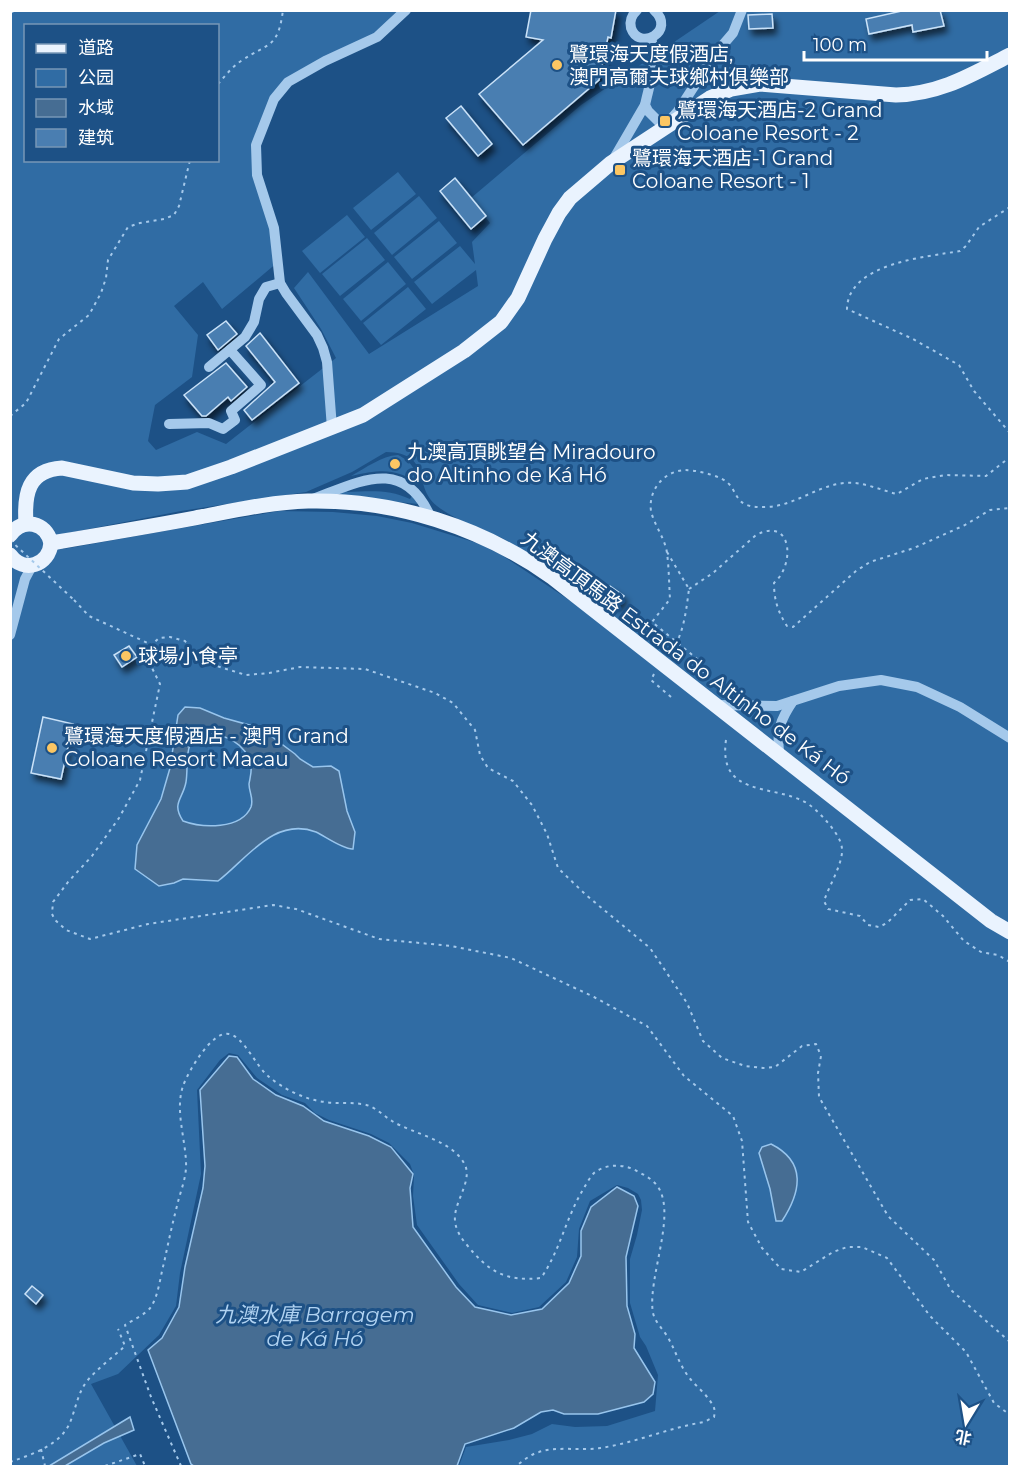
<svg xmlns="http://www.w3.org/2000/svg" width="1020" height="1477" font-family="Montserrat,'Noto Sans SC',sans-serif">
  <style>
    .green { fill: #306ca4; fill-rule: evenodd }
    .water { fill: #466d93; stroke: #98c5ed; stroke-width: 1.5; fill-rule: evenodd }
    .building { fill: #4a7eb1; stroke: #cae2f8; stroke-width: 1.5; filter: url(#shadow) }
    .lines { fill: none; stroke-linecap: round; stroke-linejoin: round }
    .path { stroke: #a5c9eb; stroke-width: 2; stroke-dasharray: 3 4.5; stroke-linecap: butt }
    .minor { stroke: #a5c9eb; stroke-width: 10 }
    .major { stroke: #eaf3fe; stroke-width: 15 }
    .path-bridge { stroke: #a5c9eb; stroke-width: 2; stroke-dasharray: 3 4.5; stroke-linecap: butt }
    .poi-dot { fill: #fbc663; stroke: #1d5186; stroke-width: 2 }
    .labels { text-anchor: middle; stroke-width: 6; stroke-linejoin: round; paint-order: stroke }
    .poi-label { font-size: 20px; fill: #fff; stroke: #1d5186; text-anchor: start }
    .street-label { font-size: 20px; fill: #fff; stroke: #1d5186 }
    .water-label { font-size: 21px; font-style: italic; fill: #b1d3f2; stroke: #1d5186 }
  </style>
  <defs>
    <filter id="shadow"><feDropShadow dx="3.5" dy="6" stdDeviation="3" flood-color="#0009"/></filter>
  </defs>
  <rect width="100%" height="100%" fill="#1d5186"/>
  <g class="green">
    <path d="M10,11h396l-29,26 -89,45 -32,63 22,117 -56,47 -19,-27 -29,24 24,29 -6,42 -37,28 -7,36 8,9 41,-18 29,12 110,-86 -15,-29 -27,-41 14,-16 61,82 109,-68 -2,-16 -44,34 -18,-22 46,-36 15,18 -3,-22 18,-19 -19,-25 110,-93 139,-94h186l-40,8 3,15 43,-9 1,7 30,-6 -3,-15h69v1455h-550l7,-19 43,-7 23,-6 20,-10 23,3 32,-1 48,-15 3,-36 -12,-29 -6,-9 -10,-34v-44l7,-24 5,-25 -1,-10 -3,-6 -10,-6 -11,-3 -27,16 -11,28 -2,28 -11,25 -27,25 -27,6 -34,-8 -19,-21 -42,-59 -4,-29 1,-21 -4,-11 -21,-21 -18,-9 -42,-14 -14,-7 -10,-10 -23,-8 -25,-17 -19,-23 -9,-2 -9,7 -23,30 4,84 -21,99 -4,33 -17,29 -41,39 -27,10 46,82h-126zM749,15h23l1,13 -24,1zM26,26h192v134h-192zM386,452c47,1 26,34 51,54 21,17 51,23 74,37 55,31 100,77 148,117l-159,-106 -23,-11 -65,-20 -35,-7 -44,-4 -54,-1 -216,38v-15l118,-23 125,-19 46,-20z"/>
    <polygon points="398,172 416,194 371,230 353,208"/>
    <polygon points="419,196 437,218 392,255 374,233"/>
    <polygon points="347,215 365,237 320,273 302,251"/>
    <polygon points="439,221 457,243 412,279 394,257"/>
    <polygon points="367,238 385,260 340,296 322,274"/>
    <polygon points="388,262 406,284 361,321 343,299"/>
    <polygon points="408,287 426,309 381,345 363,323"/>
    <path d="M398,455c14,7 18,15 22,30 -25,-18 -40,-15 -69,-9 15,-8 30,-20 47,-21z"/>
    <path d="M345,490l3,2c22,-1 41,-3 62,7l2,-3 6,8 -77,-8 -1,-2z"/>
  </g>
  <g class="water">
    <path d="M185,707l15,1 24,10 36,10 35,26 5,5 13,8 18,-1 8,5 8,40 8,21 -2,17c-9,1 -27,-12 -37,-17 -42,-16 -70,28 -98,49l-35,-2 -9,4 -15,3 -24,-17 2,-24 24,-46 9,-31 8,-53zM204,733c21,1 42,10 47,32 1,7 -1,13 -2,19 0,8 5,15 2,23 -10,23 -49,21 -68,14 -12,-18 0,-22 3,-39 3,-18 -4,-43 18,-49z"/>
    <polygon points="229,1056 237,1057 253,1079 276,1095 303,1106 324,1121 369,1136 391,1147 413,1174 410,1188 413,1227 456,1287 475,1307 511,1315 542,1309 569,1283 581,1256 581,1231 591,1207 617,1187 634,1196 638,1206 626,1257 627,1306 635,1334 634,1348 655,1382 653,1394 644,1402 598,1414 564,1414 553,1410 541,1412 514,1428 465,1444 457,1466 194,1466 191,1464 148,1350 162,1338 179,1307 185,1267 203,1188 205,1166 200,1090"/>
    <path d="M771,1144c36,18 30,48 11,77h-6l-6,-32 -11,-36 3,-6z"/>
    <polygon points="130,1417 134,1430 104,1443 65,1466 49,1466"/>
  </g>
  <g class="building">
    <polygon points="531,10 616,10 611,38 608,37 599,80 523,145 479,94 543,40 526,37"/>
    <polygon points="906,10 940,10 944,26 913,32 912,25 869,34 866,19"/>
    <polygon points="772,14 773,28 749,29 748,15"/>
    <polygon points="461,106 492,144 478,156 446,118"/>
    <polygon points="455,178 486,216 471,229 440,191"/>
    <polygon points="226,321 237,334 218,350 207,335"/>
    <polygon points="260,333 299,383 252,420 244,410 275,382 246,346"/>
    <polygon points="226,363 247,387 231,401 228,397 206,416 202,416 184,395"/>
    <polygon points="610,586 624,596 617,605 604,595"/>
    <polygon points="129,646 137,657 122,667 114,655"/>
    <polygon points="43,717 73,724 61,779 31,773"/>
    <polygon points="32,1286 43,1295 36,1304 25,1294"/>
  </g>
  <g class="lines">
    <g class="path">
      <polyline points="10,20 13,10"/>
      <path d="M218,84c7,-8 14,-17 23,-23 28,-19 37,-12 42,-51"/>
      <path d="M1010,207l-31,20 -13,19 -6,5c-34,6 -112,12 -113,58l66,30 46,26 15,26 36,42"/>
      <polyline points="10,416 26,403 59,339 89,315 101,293 106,278 108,260 128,227 140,223 164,219 174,215 179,206 190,160"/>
      <path d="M667,552l22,37c-3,22 -5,46 -19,64"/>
      <path d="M689,589l24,-16 43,-38c37,-19 39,30 18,48 0,17 4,29 13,43l6,1 63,-56 14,-9 44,-14 51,-23 25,-15 20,-2"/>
      <polyline points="74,600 89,616 152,645"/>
      <polyline points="654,674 651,680 671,697"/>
      <path d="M705,680l-4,-18 -49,-40 18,-23c-1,-15 -1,-31 -3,-46 -2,-15 -13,-28 -16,-42 -3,-21 13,-40 34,-41 10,0 26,4 35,8 22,9 8,31 46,29 29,-1 50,-21 78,-24 18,-2 36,7 53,11l26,-15 22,-4 41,1 24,-19"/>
      <polyline points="150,735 190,747"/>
      <path d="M726,740c-8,57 45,44 79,62 10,6 17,14 24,22 7,9 14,18 13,29 -2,16 -13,33 -18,48l4,8 32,7 8,9 11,2 8,-4 23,-23 13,-1 20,17 21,25 17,11 17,3 12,7"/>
      <polyline points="1010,1342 951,1290 934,1260 888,1216 819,1097 818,1073 821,1056 816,1044 802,1046 775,1067 763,1068 745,1066 722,1058 703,1041 687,1003 650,948 586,895 558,868 547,834 532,805 513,781 488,768 480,755 475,730 453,703 435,693 365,669 300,667 269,673 246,675 200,661 185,641 170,637 159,638 144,652 160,684 140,780 119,818 92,856 68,882 53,902 52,914 55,920 66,930 90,939 148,924 273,905 296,909 379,939 451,946 511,958 594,997 647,1026 684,1076 733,1116 742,1141 748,1222 762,1248 781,1269 801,1272 833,1252 847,1247 862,1247 887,1258 930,1316 966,1352 994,1403 1010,1415"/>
      <polyline points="41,1449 45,1466"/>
      <path d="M10,1462c23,-8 52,-17 61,-42 5,-13 7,-27 16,-39 11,-13 26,-24 38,-35l-7,-17"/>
      <polyline points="105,1466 140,1454 145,1466"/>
      <path d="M181,1466l-30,-69 -26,-72c8,-5 21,-11 26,-18 8,-13 9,-30 13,-44 4,-19 8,-38 13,-57 3,-14 10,-29 9,-44 -1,-25 -11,-52 -3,-76 5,-14 29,-56 46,-52 14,2 27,32 39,42 15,13 38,24 57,26 12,2 24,0 36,2 13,1 21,11 31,17 21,13 61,19 73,44 7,15 -9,35 -10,51 -1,11 5,21 12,29 21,26 38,37 74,33 19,-27 25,-61 43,-90 3,-5 6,-11 10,-15 12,-9 26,-9 39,-4 9,5 19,9 25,18 19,28 -11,92 -5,126 2,9 9,15 14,23 8,13 12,28 21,40 7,10 18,17 24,28 3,4 3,8 2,13l-10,5c-36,6 -69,21 -104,26 -20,3 -43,-2 -61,4 -8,2 -16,9 -23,14"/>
    </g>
    <g class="minor">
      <path d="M637,10c-5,5 -8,10 -6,18 8,24 46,3 23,-18"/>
      <path d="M651,38c7,23 -1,44 -6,67l3,6 16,16 14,-16 37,-57 18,-21 9,-23"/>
      <polyline points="613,160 645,105"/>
      <polyline points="209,367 245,337 254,322 259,299 266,287 280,283"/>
      <polyline points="169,424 209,423 223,429 235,420 231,411 261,385 230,350"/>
      <polyline points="332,428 327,362 323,348 317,335 286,293 280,283 274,228 257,175 256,145 274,99 288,82 325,61 377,37 406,10"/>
      <path d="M313,499c48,-18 91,-43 118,19"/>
      <polyline points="10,635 25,579 32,566"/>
      <polyline points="717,705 777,706 839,686 881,680 917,687 960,707 1010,738"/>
      <path d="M779,753c-2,-23 1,-33 14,-52"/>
    </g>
    <g class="major">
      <path d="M26,523c-2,-29 2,-53 36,-55l71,15 25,1 29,-2 44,-15 132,-52 101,-64 37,-29 17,-24 27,-59 14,-26 11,-15 41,-35 99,-65 21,-9 29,-5 136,11c44,-1 75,-20 114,-40"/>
      <path d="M10,535c13,-18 36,-13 41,8 -2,22 -27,31 -41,12"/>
      <path d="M51,543c48,-8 96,-16 144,-25 37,-7 75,-16 113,-17 87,-2 173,26 244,76l439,344 19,11"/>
    </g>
    <polyline class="path-bridge" points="10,540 74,600"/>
  </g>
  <g class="poi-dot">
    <circle cx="557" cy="65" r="6"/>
    <rect x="659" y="115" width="12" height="12" rx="3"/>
    <rect x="614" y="164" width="12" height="12" rx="3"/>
    <circle cx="395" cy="464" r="6"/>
    <circle cx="126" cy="656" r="6"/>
    <circle cx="52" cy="748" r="6"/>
  </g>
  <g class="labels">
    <g class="poi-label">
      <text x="569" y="61">鷺環海天度假酒店,<tspan x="569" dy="23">澳門高爾夫球鄉村俱樂部</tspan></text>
      <text x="677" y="117">鷺環海天酒店-2 Grand<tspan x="677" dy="23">Coloane Resort - 2</tspan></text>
      <text x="632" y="165">鷺環海天酒店-1 Grand<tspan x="632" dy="23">Coloane Resort - 1</tspan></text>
      <text x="407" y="459">九澳高頂眺望台 Miradouro<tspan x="407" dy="23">do Altinho de Ká Hó</tspan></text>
      <text x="138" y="663">球場小食亭</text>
      <text x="64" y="743">鷺環海天度假酒店 - 澳門 Grand<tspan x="64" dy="23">Coloane Resort Macau</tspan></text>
    </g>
    <g class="street-label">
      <text transform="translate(686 658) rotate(37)" y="7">九澳高頂馬路 Estrada do Altinho de Ká Hó</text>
    </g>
    <g class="water-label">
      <text x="315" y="1322">九澳水庫 Barragem<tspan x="315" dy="24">de Ká Hó</tspan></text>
    </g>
  </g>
  <rect width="1020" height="1477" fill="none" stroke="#ffffff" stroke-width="24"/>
  <rect x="24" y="24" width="195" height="138" fill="#1d5186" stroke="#7797b6" stroke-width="1.5"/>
  <rect x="36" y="44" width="30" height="9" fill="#eaf3fe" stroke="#7797b6" stroke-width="1.5"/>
  <text x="78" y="54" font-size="18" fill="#ffffff">道路</text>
  <rect x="36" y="69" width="30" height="18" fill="#306ca4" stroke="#7797b6" stroke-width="1.5"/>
  <text x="78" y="84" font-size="18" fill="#ffffff">公园</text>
  <rect x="36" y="99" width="30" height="18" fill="#466d93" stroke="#7797b6" stroke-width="1.5"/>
  <text x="78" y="114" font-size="18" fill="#ffffff">水域</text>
  <rect x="36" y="129" width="30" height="18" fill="#4a7eb1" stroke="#7797b6" stroke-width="1.5"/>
  <text x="78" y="144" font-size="18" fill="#ffffff">建筑</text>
  <g transform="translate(966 1423) rotate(191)" stroke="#1d5186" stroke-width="4.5" paint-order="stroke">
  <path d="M0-4.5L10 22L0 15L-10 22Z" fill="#ffffff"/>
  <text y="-9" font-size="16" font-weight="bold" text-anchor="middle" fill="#ffffff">北</text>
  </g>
  <path d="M804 51v9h183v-9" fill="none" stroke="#ffffff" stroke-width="3"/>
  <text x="813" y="51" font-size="18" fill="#ffffff" stroke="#1d5186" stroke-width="4.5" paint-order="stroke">100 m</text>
</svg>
